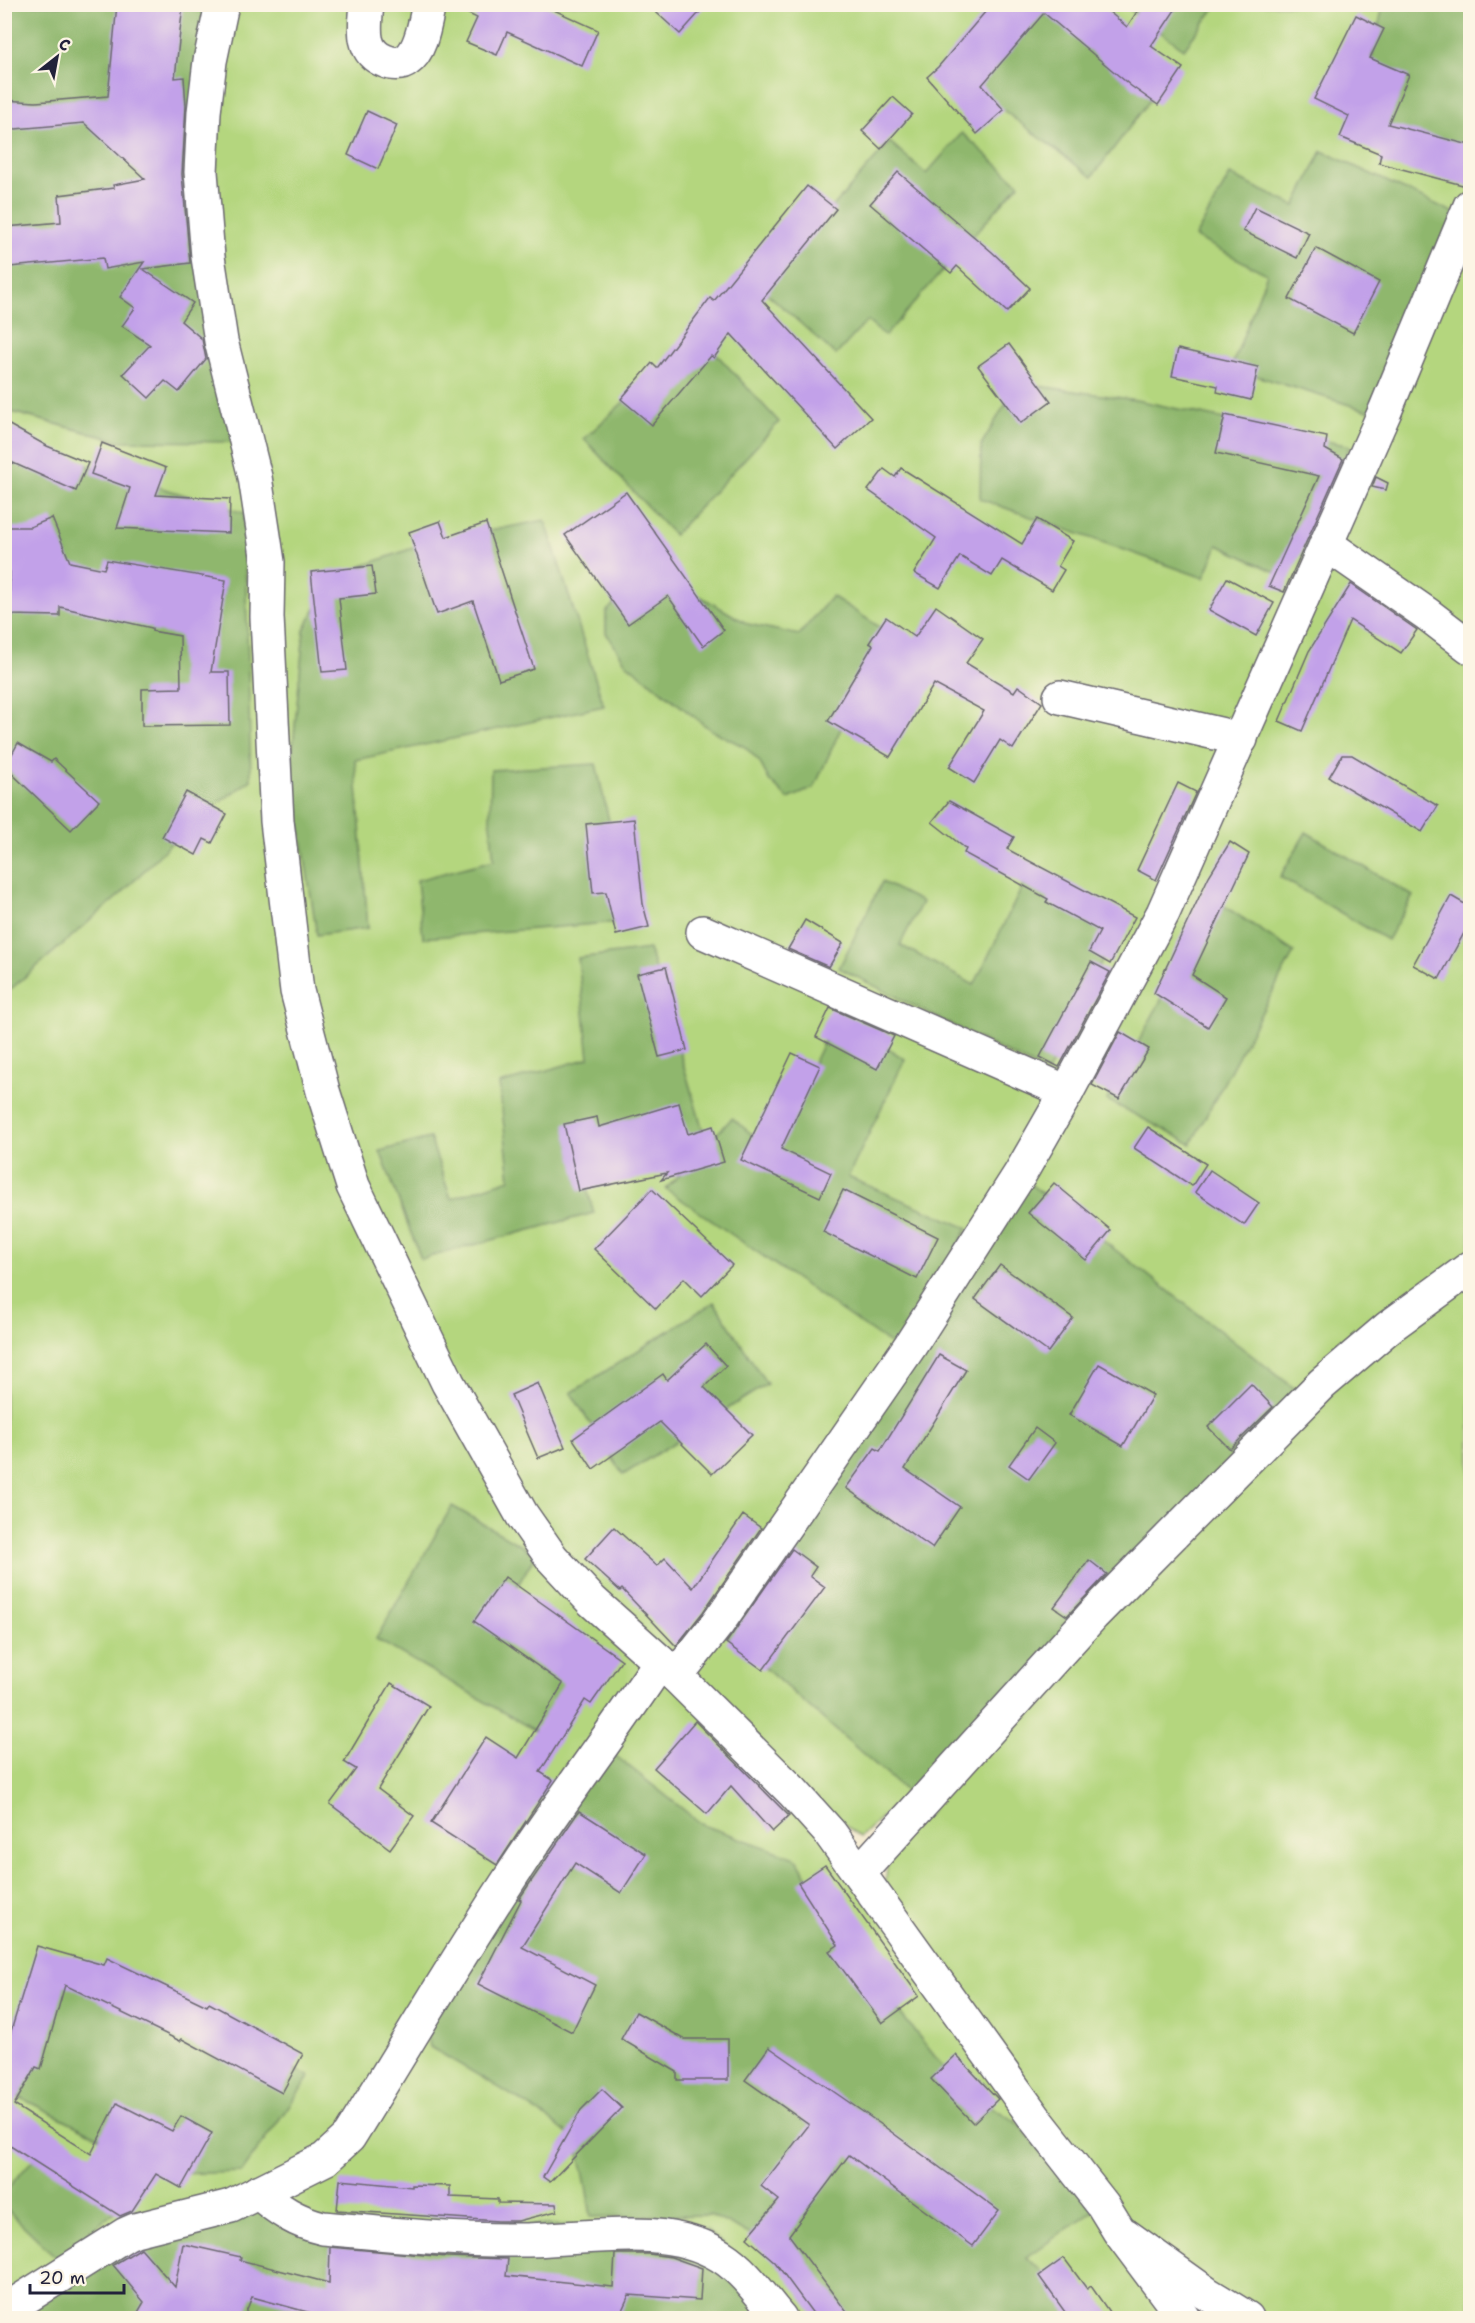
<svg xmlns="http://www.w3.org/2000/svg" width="1475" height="2323" font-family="'Shantell Sans',sans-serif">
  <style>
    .green { fill: #b4d67e; stroke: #6b7c5c; stroke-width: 1.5; fill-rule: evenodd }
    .forest { fill: #8fb76d; stroke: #586c54; stroke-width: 1.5 }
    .building { fill: #c2a1e9 }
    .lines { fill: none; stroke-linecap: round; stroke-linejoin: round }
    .minor-casing { stroke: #6b686f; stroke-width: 36 }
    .tertiary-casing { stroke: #6b686f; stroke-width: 36 }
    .minor { stroke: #fff; stroke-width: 33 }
    .tertiary { stroke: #fff; stroke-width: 33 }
  </style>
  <rect width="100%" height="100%" fill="#fcf5e5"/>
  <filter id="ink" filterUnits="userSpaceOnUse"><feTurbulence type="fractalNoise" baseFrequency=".0167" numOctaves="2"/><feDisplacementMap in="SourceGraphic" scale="12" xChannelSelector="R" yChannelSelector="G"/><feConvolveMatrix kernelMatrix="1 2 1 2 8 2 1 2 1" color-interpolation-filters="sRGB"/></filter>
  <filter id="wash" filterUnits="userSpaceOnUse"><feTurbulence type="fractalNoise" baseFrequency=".008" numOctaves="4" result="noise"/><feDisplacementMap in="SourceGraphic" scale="24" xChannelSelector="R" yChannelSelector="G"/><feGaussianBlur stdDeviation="1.35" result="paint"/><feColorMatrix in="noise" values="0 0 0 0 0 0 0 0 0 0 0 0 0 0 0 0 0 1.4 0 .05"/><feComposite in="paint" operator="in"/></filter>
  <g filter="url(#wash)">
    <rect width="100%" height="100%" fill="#f3eacf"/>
    <path class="green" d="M220,5h1250v2313h-679l-786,-13 -1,-1895 115,31 76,-268zM1068,1646l-179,199 -6,66 -116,-152 93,78z"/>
    <g class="forest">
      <polygon points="1025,4 1076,5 1169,75 1092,177 966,82"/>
      <polygon points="1466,4 1470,6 1470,145 1461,173 1357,128 1383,5"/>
      <polygon points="4,5 215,5 201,60 242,442 119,441 5,410"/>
      <polygon points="1123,5 1217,5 1184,49"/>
      <polygon points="962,133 1019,184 885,336 867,321 836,355 761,288 890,142 926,174"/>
      <polygon points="1322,151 1457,214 1369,411 1231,368 1267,274 1195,237 1230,175 1295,206"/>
      <polygon points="697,333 779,422 674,535 584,439"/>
      <polygon points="1018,383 1136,400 1350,446 1288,578 1218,545 1204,578 980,499 981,445"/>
      <polygon points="5,440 244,513 251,780 194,820 122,893 5,994"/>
      <polygon points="545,520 604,706 355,760 368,928 317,935 291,768 304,630 331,577 427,543"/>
      <polygon points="639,578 679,584 748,624 799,635 832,596 898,639 847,715 814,788 788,799 769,780 759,761 745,747 711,730 626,663 606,633 606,612"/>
      <polygon points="596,764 632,921 423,938 417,880 494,860 490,823 491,770"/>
      <polygon points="1306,832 1413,896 1387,940 1280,877"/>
      <polygon points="1028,875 1119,926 1047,1073 839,968 882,882 922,902 900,945 974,985"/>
      <polygon points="1215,900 1294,952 1191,1144 1107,1100"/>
      <polygon points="649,949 707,1144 732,1118 776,1154 806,1078 836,1017 905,1059 848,1177 968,1228 897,1349 666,1189 706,1146 583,1175 594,1213 421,1259 380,1151 430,1138 451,1199 510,1179 499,1084 589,1058 578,958"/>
      <polygon points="1021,1177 1307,1398 923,1806 720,1629"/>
      <polygon points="714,1302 767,1384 623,1475 571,1393"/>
      <polygon points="452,1506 536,1554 504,1609 589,1658 544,1736 376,1639"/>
      <path d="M602,1745l101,80 93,33 70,112 94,118 55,33 79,89 -67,47 60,61h-260l-63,-77 -54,-26 -119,2c-4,-25 -7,-53 -18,-76 -8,-18 -120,-80 -143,-94l-7,-40z"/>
      <polygon points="52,1962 310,2076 242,2172 174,2174 7,2091"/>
      <polygon points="47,2144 122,2206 57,2258 5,2208 5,2191"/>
      <polygon points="273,2197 306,2221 609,2226 706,2230 739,2258 791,2318 5,2318 123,2223"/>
    </g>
    <g id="blocks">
      <g class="building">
        <polygon points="117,4 183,4 175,78 184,77 186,106 182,174 190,263 143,269 193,303 181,321 202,339 206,359 179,392 165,381 149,398 123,374 150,345 122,326 135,308 120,297 144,262 105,269 103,258 10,267 6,227 61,222 59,195 114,188 113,185 145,179 84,123 4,130 4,100 36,102 108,96"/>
        <polygon points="448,4 541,4 598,30 582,66 507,32 497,55 466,42 477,18"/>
        <polygon points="647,4 707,4 680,34"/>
        <polygon points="992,4 1100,4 1127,27 1142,4 1179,4 1151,46 1183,68 1158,105 1131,86 1044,13 982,85 1004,110 977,134 927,77 938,67"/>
        <polygon points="1356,15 1384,29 1370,58 1409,75 1388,124 1470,145 1470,187 1379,163 1381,154 1340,137 1349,116 1314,99"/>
        <polygon points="893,97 912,114 881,149 862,131"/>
        <polygon points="367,111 397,125 378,169 348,155"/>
        <polygon points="898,172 992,252 1030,288 1007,312 957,266 951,273 870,204"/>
        <polygon points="807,186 836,209 762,300 871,418 837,449 731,334 714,358 711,356 652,425 621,399 652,363 657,368 710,298 714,301"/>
        <polygon points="1255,207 1309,233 1297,258 1243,231"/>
        <polygon points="1316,248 1379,282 1353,333 1289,299"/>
        <polygon points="1009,344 1051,401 1021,423 978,366"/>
        <polygon points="1178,349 1258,367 1251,400 1217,392 1218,386 1172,376"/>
        <polygon points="1225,415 1327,437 1325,449 1343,459 1284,592 1269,586 1319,476 1216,453"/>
        <polygon points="4,422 47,446 88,463 76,491 4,459"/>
        <polygon points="102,443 166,468 156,495 230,499 229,533 117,528 130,488 91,474"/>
        <polygon points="901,468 1022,544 1037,519 1073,541 1058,566 1064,570 1052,590 1002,560 992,576 960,556 940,588 914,573 936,538 868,490 884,469 895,477"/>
        <polygon points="1376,477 1388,483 1386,490 1372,487"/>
        <polygon points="626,492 724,630 703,646 668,596 628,624 565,535"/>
        <polygon points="52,518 70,562 104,569 107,560 226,580 211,672 229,672 230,725 142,726 142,689 181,688 180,636 152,631 152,628 60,607 60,616 9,615 10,572 4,572 4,527 30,527"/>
        <polygon points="440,521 446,537 486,523 534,669 499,680 473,601 437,614 409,532"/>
        <polygon points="372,566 376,594 339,598 347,670 322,672 311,572"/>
        <polygon points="1227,578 1274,603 1256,636 1209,610"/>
        <polygon points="1351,584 1417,630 1401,653 1350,620 1302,731 1279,721 1309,651"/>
        <polygon points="936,606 983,639 966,663 1014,692 1018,686 1042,703 1013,749 1000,740 974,783 949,767 984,711 934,684 890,757 828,721 873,645 869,643 886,617 915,637"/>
        <polygon points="18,743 51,762 54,759 99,801 71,830 5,767"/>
        <polygon points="1342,755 1352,755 1438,806 1422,832 1329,777"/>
        <polygon points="1178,783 1196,792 1156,880 1137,870"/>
        <polygon points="186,792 227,814 212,843 204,839 196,855 162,837"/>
        <polygon points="949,801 1014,837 1007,849 1135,917 1110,964 1089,952 1100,931 1046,902 1048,899 964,853 966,849 932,822"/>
        <polygon points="634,819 643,904 649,927 616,935 606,892 593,893 586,824"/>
        <polygon points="1230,842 1249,854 1192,975 1226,997 1208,1027 1154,993 1209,876"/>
        <polygon points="1451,896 1470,907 1470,922 1439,979 1413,965"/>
        <polygon points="805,920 843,943 829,967 788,949"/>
        <polygon points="1091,962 1110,972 1059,1067 1040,1057"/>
        <polygon points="666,967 687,1050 659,1057 637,974"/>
        <polygon points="830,1008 894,1036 877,1069 816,1037"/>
        <polygon points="1120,1032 1149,1049 1119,1099 1092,1085"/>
        <polygon points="792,1053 820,1066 781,1149 831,1173 820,1197 741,1160"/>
        <polygon points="679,1103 688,1134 713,1126 724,1162 661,1180 667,1173 579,1191 564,1124 597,1117 599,1127"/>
        <polygon points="1148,1127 1206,1164 1192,1186 1134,1148"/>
        <polygon points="1210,1170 1259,1203 1244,1225 1195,1192"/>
        <polygon points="1054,1183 1111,1230 1086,1260 1028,1213"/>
        <polygon points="652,1189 732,1265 702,1296 684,1278 656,1309 594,1249"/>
        <polygon points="843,1190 938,1237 917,1279 823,1232"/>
        <polygon points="1000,1265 1073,1318 1048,1352 975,1299"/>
        <polygon points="706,1344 726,1366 704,1387 752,1435 712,1474 660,1422 593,1469 573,1439 663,1374 667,1380"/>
        <polygon points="939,1355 966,1370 905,1469 960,1507 932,1548 846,1488 875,1448 880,1451"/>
        <polygon points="1099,1364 1153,1395 1123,1446 1069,1415"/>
        <polygon points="538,1383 565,1447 538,1458 511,1395"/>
        <polygon points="1251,1384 1273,1407 1230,1449 1208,1427"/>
        <polygon points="1035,1428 1055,1443 1029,1479 1009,1465"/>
        <polygon points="743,1515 761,1528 703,1612 676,1646 622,1589 620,1591 585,1559 614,1527 657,1566 665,1558 693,1588"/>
        <polygon points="792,1549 816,1567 810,1576 825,1587 763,1670 726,1643"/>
        <polygon points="1089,1560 1107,1574 1067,1616 1054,1607"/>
        <polygon points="505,1577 622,1660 591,1704 585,1700 540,1772 553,1780 497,1865 431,1823 486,1737 518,1758 563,1684 474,1621"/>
        <polygon points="391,1683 429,1706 378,1789 414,1816 390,1849 330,1804 356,1769 344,1762"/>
        <polygon points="695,1721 789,1816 772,1832 731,1786 707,1814 654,1768"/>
        <polygon points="579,1811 646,1854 621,1893 575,1863 522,1947 595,1985 572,2032 478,1984 521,1900 519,1899"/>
        <polygon points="825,1865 919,1996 882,2023 829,1951 838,1945 798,1883"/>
        <polygon points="37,1946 104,1965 107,1958 207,2006 209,2003 303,2054 282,2093 182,2039 180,2041 65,1985 41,2069 36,2067 14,2105 91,2154 117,2103 172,2131 181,2116 212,2133 181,2188 156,2174 132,2211 120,2216 4,2142 4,2054"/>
        <polygon points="636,2012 684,2039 728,2039 728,2080 677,2080 677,2072 621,2039"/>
        <polygon points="769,2047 882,2125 999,2211 973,2246 849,2155 789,2235 852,2319 817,2319 775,2262 747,2238 779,2200 761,2186 809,2125 745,2080"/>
        <polygon points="956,2055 998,2099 973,2123 931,2079"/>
        <polygon points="602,2089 622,2108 550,2182 543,2177 581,2110"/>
        <polygon points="340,2180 412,2187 412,2185 450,2186 450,2197 498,2199 498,2203 556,2204 557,2211 518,2221 498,2221 337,2210"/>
        <polygon points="183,2244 241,2257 240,2260 329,2283 330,2247 447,2257 508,2259 506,2276 613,2287 615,2254 649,2254 671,2257 702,2268 700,2300 629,2295 618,2319 333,2319 252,2297 243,2319 134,2319 144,2302 113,2265 141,2248 175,2287"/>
        <polygon points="1064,2258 1087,2289 1091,2286 1114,2319 1070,2319 1039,2276"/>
      </g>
    </g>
  </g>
  <g filter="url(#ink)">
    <use href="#blocks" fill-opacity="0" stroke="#6b686f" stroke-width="1.5"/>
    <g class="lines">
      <defs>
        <g id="minor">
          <path d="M367,4c-2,22 -7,48 18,57 7,3 16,4 22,-1 15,-10 18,-39 22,-56"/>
          <polyline points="1326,544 1427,614 1470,647"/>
          <polyline points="1060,697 1241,739"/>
          <polyline points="703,932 1067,1092"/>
          <polyline points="676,1676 718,1623 910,1346 1020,1174 1067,1092 1163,913 1385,411 1470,206"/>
          <polyline points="859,1873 1093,1615 1322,1384 1389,1327 1470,1268"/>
          <path d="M258,2192c20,18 39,30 65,36 66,6 134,13 200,12 62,0 142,-19 198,16 24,15 41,41 59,62"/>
          <polyline points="1125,2235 1206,2293 1247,2318"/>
          <path d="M4,2311l122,-77 9,-4 96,-24 94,-47 24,-22c57,-92 111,-184 171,-274 45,-68 95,-133 140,-201"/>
        </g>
        <polyline id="tertiary" points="222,4 210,61 204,112 201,172 208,257 221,341 255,477 268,562 267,617 277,821 297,991 323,1091 353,1186 448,1383 522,1515 552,1558 592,1601 676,1676 793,1792 830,1833 1034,2117 1103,2205 1119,2231 1184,2318"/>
      </defs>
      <use href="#minor" class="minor-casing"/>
      <use href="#tertiary" class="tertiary-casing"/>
      <use href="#minor" class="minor"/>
      <use href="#tertiary" class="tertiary"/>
    </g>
  </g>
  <rect width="1475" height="2323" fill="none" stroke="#fcf5e5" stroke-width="24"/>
  <g transform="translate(57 57) rotate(31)" stroke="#fcf5e5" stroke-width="4.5" paint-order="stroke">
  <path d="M0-4.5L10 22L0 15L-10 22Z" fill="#22223b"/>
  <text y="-9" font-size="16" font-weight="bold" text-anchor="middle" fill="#22223b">С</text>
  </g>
  <path d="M30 2284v9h94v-9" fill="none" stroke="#22223b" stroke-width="3"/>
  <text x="39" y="2284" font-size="18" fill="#22223b" stroke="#fcf5e5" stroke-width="4.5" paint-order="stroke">20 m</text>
</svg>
